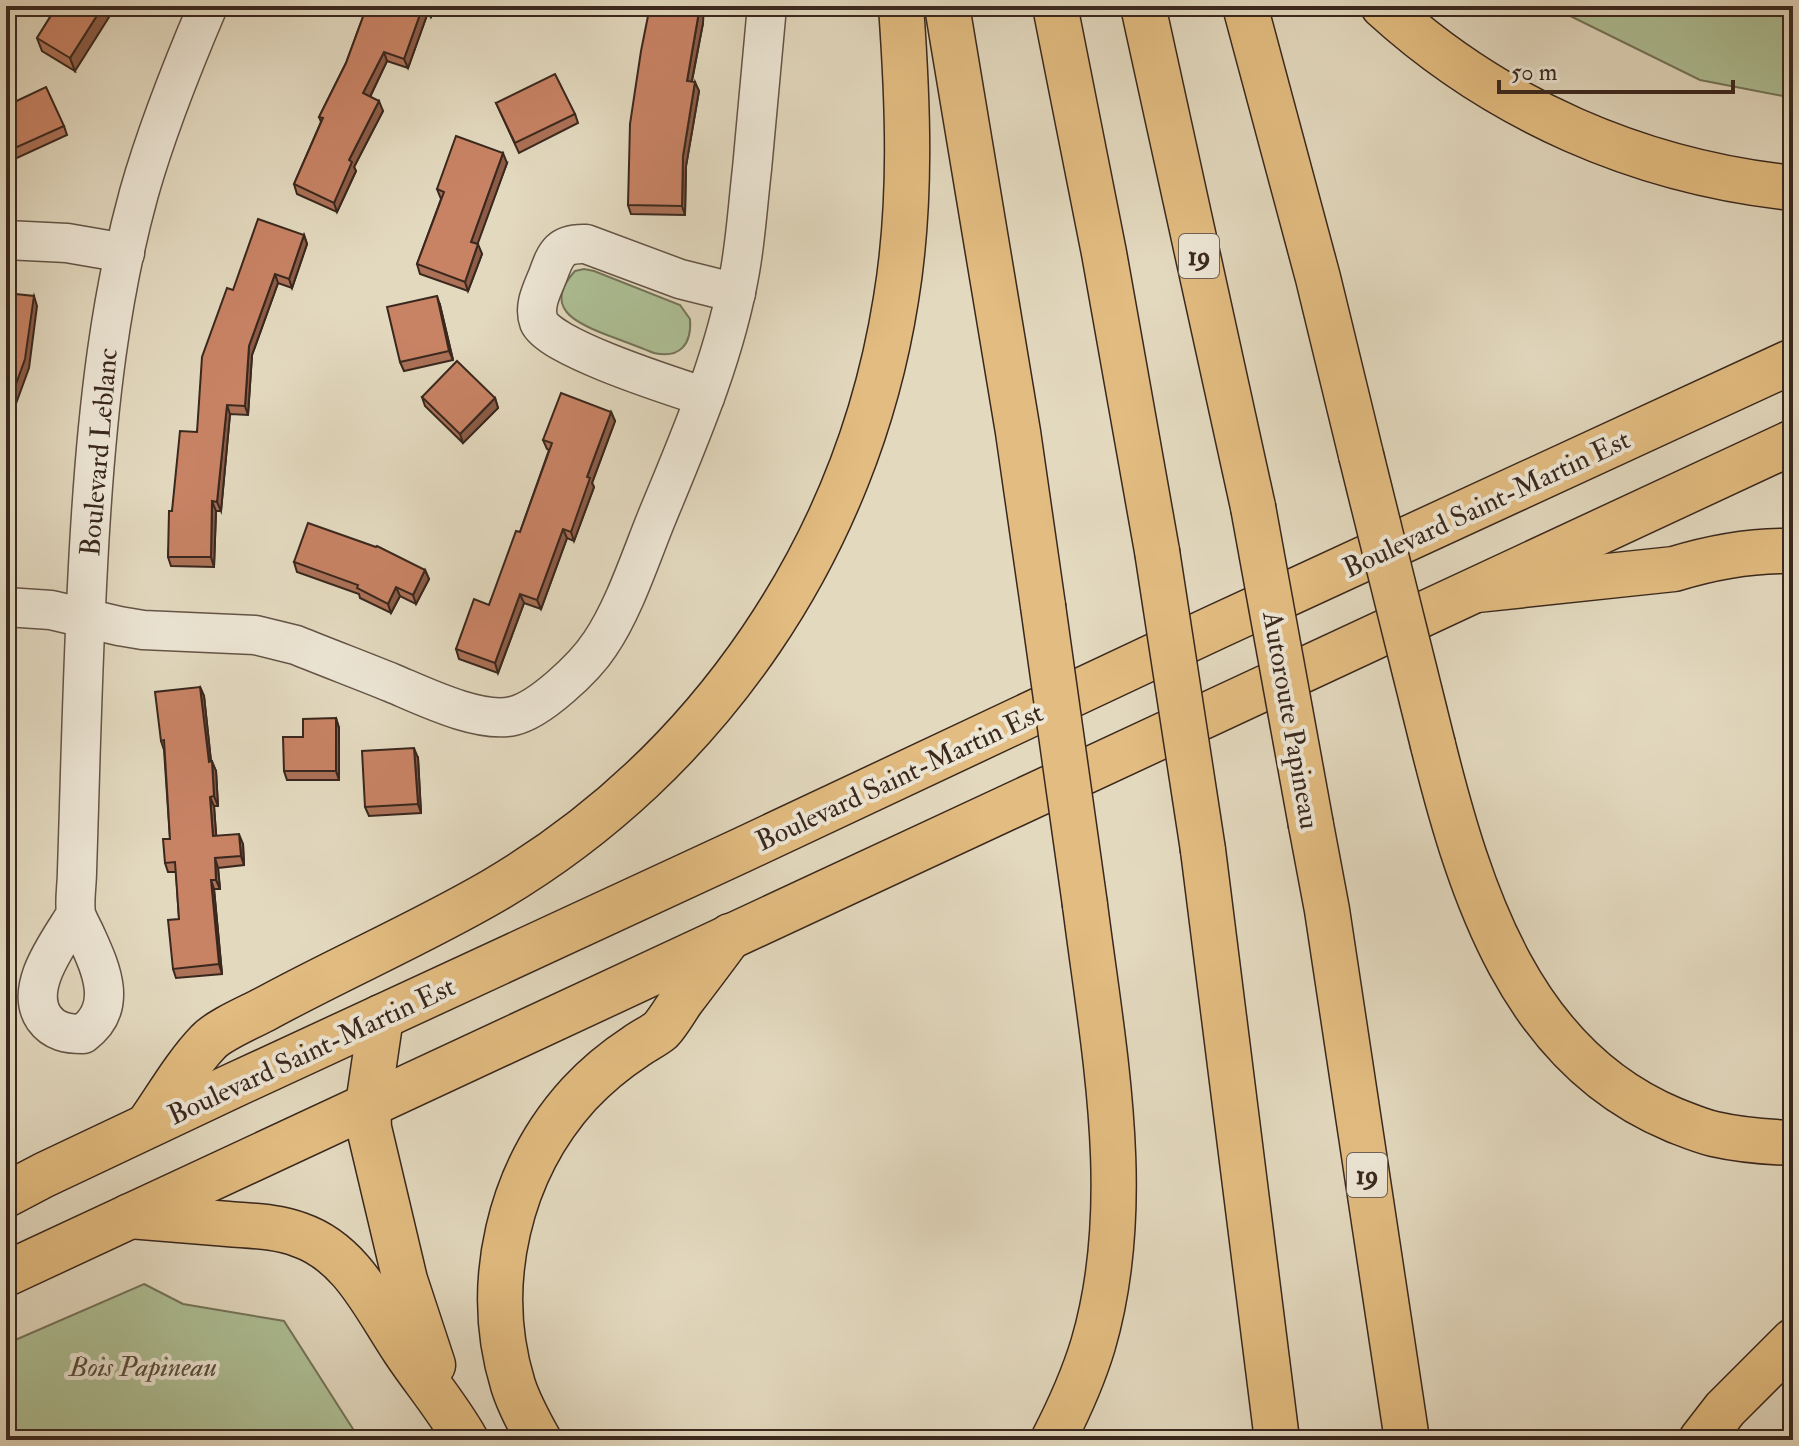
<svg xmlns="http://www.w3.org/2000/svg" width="1799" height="1446" font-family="'IM FELL Double Pica',serif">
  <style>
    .green { fill: #aec096; stroke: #74745a; stroke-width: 2 }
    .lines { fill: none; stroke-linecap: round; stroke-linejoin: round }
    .minor-casing { stroke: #645446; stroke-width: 41 }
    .major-casing { stroke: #3a281e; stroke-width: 47 }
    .highway-casing { stroke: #3a281e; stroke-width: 47 }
    .minor { stroke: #ede6d5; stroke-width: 38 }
    .major { stroke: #e2bc80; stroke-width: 44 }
    .highway { stroke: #e2bc80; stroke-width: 44 }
    .highway-bridge-casing { stroke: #3a281e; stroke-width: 47; stroke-linecap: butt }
    .highway-bridge { stroke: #e2bc80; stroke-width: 44 }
    .wall { fill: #ac7157; stroke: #3a281e; stroke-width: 2 }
    .shaded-wall { fill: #8c5c47; stroke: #3a281e; stroke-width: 2 }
    .building { fill: #c88365; stroke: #3a281e; stroke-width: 2 }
    .labels { text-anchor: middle; stroke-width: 8; stroke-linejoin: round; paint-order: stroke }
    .shield { fill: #ede6d5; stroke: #706155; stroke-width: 2 }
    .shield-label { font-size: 26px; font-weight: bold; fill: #3a281e }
    .street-label { font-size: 28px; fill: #3a281e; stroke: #ede6d5 }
    .park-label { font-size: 28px; font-style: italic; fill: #574e3c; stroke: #ede6d5 }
  </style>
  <rect width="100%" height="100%" fill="#e3d9bf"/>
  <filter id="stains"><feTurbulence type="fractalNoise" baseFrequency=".0025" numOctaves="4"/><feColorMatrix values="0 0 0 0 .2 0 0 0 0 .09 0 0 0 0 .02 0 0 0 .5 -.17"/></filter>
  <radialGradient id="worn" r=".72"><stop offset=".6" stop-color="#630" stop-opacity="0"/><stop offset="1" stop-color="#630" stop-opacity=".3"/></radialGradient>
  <g class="green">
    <polygon points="1550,6 1793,6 1793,98 1700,80"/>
    <path d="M584,269l10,2 86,34 10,14c2,25 -10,40 -36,34 -15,-6 -31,-12 -47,-18 -32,-12 -65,-28 -32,-64z"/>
    <polygon points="144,1284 183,1304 284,1321 360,1440 12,1440 6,1422 6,1344"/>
  </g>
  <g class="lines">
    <defs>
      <g id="minor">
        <polyline points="6,240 67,243 125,253"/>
        <path d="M705,397c-30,-10 -155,-49 -166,-75 -6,-16 3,-32 9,-47 8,-22 12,-32 38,-31l94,35 56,14"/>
        <path d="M6,607l45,3 68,16 24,4 112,5 41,10c32,13 64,25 96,38 31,13 88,41 121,33 27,-6 72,-49 87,-72 24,-35 41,-88 57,-127 33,-80 68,-160 83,-246 6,-34 8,-68 12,-102 5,-55 10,-109 15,-163"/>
        <path d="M76,914c-16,27 -53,73 -32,104 10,14 24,16 39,16 36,-27 18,-65 3,-98 -3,-7 -8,-15 -10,-22 -2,-13 1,-29 1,-43 4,-119 6,-237 14,-356 7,-108 19,-217 48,-322 18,-64 43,-126 69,-187"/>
      </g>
      <g id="major">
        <polyline points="6,1195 44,1175 230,1087 742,850 1216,627 1793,361"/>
        <polyline points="6,1274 1793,442"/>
      </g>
      <g id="highway">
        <polyline points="947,6 1018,432 1043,606"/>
        <polyline points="1055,6 1104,253 1157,551"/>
        <polyline points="1143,6 1253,507"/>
        <polyline points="1245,6 1318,278 1361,455"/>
        <path d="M1383,6c114,104 257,166 410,182"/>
        <path d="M1477,590l197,-21c39,-12 78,-19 119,-18"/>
        <path d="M1433,745c37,148 88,312 241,375 13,5 27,11 40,14 26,6 52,8 79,9"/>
        <polyline points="1311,825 1327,910 1407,1440"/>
        <polyline points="1203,850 1277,1440"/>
        <polyline points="381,1017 368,1105 369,1128 405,1280 433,1365"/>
        <path d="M148,1125c19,-27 37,-59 60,-83 11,-12 42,-25 57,-33 75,-41 154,-75 228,-118 216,-127 364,-345 403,-592 16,-97 12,-196 5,-293"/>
        <path d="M130,1216c33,3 65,5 98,8 24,2 49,2 72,11 52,18 75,72 104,115 20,30 44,58 62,90"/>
        <path d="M539,1440c-10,-18 -20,-36 -26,-55 -31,-101 -4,-214 66,-291 17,-18 36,-34 56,-47 8,-6 19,-11 26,-17 8,-9 14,-20 21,-30 16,-21 32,-42 48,-64"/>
        <path d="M1053,1440c16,-31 30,-62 40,-95 42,-143 10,-297 -8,-440"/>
        <polyline points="1701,1440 1725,1409 1793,1341"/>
      </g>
    </defs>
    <use href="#minor" class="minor-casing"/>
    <use href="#major" class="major-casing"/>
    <use href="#highway" class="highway-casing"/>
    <use href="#minor" class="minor"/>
    <use href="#major" class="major"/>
    <use href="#highway" class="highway"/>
    <defs>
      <g id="highway-bridge">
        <polyline points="1361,455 1433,745"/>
        <polyline points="1253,507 1311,825"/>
        <polyline points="1157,551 1203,850"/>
        <polyline points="1043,606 1085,905"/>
      </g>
    </defs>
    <use href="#highway-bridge" class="highway-bridge-casing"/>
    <use href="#highway-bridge" class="highway-bridge"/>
  </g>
  <g class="wall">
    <polygon points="57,6 75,71 42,51 37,38"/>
    <polygon points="367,6 436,6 431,17 427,15 408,68 387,61 370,97 383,111 354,167 356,171 337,212 297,194 294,184 321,122 319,117 346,63"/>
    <polygon points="703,23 692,81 699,91 686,166 685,215 631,214 628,205"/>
    <polygon points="496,103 575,114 578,123 519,153"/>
    <polygon points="6,106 64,126 67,135 6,163"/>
    <polygon points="507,163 477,244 482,254 468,291 420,274 417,264 441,199 437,189"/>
    <polygon points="304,235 307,244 292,288 278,283 252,355 248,415 230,414 221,511 216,511 214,567 171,566 168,557 172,511 197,432 233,290"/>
    <polygon points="440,305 453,360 404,371 400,362"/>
    <polygon points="422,397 495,398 498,408 463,443 425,406"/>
    <polygon points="611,412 615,421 592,483 594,487 574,541 567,538 541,609 524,603 498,673 459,659 456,649 489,605 520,532 549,450 547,449 543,440"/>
    <polygon points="294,562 425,570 429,579 416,604 400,596 391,613 360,598 359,594 297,572"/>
    <polygon points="200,687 204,696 211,761 216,771 218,806 214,806 216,836 243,844 244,865 218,868 220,889 214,889 222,974 176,978 173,969 179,919 176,872 168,872 165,863 170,839 164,750 161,741"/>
    <polygon points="336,718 339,728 339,780 287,780 284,771 303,737"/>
    <polygon points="418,758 421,813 369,816 365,807"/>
  </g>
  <g class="shaded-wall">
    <polygon points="103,6 116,6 75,71 70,58"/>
    <polygon points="423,6 427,15 408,68 404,59"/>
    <polygon points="429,6 436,6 431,17 428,8"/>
    <polygon points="700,6 704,6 703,23 690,90 687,81"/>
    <polygon points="384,52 387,61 367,103 363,93"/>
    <polygon points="695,82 699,91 686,166 685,215 682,206 683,156"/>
    <polygon points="379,101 383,111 354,167 356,171 337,212 334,203 349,160"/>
    <polygon points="503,153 507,163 475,251 471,242"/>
    <polygon points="304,235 307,244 292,288 289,279"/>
    <polygon points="478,244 482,254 468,291 465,282"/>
    <polygon points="275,274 278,283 252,355 248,415 245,406 249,346"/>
    <polygon points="34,296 37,306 29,368 6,431 6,412"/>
    <polygon points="437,296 440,305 453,360 449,351"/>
    <polygon points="495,398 498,408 463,443 460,434"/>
    <polygon points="227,405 230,414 221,511 217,502"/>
    <polygon points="611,412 615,421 592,483 594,487 574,541 571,532 587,477"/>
    <polygon points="212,501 216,511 214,567 211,557"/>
    <polygon points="563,529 567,538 541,609 537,600"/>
    <polygon points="425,570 429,579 416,604 413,595"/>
    <polygon points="396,587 400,596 391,613 388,604"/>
    <polygon points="520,594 524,603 498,673 495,663"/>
    <polygon points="6,684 8,690 7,743 6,740"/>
    <polygon points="200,687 204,696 212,771 209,762"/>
    <polygon points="336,718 339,728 339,780 336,771"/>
    <polygon points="414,748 418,758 421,813 418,804"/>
    <polygon points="212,761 216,771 218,806 214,796"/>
    <polygon points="210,797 214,806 217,845 213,836"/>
    <polygon points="239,834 243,844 244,865 241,856"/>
    <polygon points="215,858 218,868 220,889 216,880"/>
    <polygon points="211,880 214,889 222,974 219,964"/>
  </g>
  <g class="building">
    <polygon points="57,6 103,6 70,58 37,38"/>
    <polygon points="367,6 423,6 404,59 384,52 363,93 379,101 349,160 352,162 334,203 294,184 323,118 319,117 346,63"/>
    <polygon points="650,6 700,6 687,81 695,82 683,156 682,206 628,205 630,124 641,51"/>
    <polygon points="555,74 575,114 515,143 496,103"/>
    <polygon points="46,87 64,126 6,152 6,106"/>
    <polygon points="456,136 503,153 471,242 478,244 465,282 417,264 444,192 437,189"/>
    <polygon points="258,219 304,235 289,279 275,274 249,346 245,406 227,405 217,502 212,501 211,557 168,557 169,511 172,511 180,431 197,432 202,357 227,288 233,290"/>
    <polygon points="6,293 34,296 25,359 6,412"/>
    <polygon points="437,296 449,351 400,362 387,307"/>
    <polygon points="457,361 495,398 460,434 422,397"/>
    <polygon points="561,393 611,412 587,477 590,478 571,532 563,529 537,600 520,594 495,663 456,649 474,599 489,605 516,531 520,532 552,443 543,440"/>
    <polygon points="308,523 376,547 377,546 425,570 413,595 396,587 388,604 357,588 358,585 294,562"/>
    <polygon points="200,687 209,762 212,761 214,796 210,797 213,836 239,834 241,856 215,858 216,880 211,880 219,964 173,969 168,920 179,919 175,862 165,863 163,839 170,839 164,740 161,741 155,692"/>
    <polygon points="336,718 336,771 284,771 283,737 303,737 303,719"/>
    <polygon points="414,748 418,804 365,807 362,751"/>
  </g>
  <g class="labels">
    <g class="shield">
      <rect x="1179" y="234" width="40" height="44" rx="6"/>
      <rect x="1347" y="1153" width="40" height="44" rx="6"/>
    </g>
    <g class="shield-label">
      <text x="1199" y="265">19</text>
      <text x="1367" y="1184">19</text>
    </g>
    <g class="street-label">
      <text transform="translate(98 452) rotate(-85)" y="10">Boulevard Leblanc</text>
      <text transform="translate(1486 503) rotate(-25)" y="10">Boulevard Saint-Martin Est</text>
      <text transform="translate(1292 720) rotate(80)" y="10">Autoroute Papineau</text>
      <text transform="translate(899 776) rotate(-25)" y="10">Boulevard Saint-Martin Est</text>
      <text transform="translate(311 1050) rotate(-25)" y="10">Boulevard Saint-Martin Est</text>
    </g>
    <g class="park-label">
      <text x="143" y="1376">Bois Papineau</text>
    </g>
  </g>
  <rect width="1799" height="1446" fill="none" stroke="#e3d9bf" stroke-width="32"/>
  <rect x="8" y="8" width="1783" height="1430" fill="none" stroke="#3a281e" stroke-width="4"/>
  <rect x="16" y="16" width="1767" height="1414" fill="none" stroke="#3a281e" stroke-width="2"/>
  <path d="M1499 80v12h234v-12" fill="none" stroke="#3a281e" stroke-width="4"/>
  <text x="1511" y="80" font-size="24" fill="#3a281e" stroke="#ede6d5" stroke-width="6" paint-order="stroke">50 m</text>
  <rect width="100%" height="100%" filter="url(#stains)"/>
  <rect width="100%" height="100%" fill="url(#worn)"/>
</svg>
